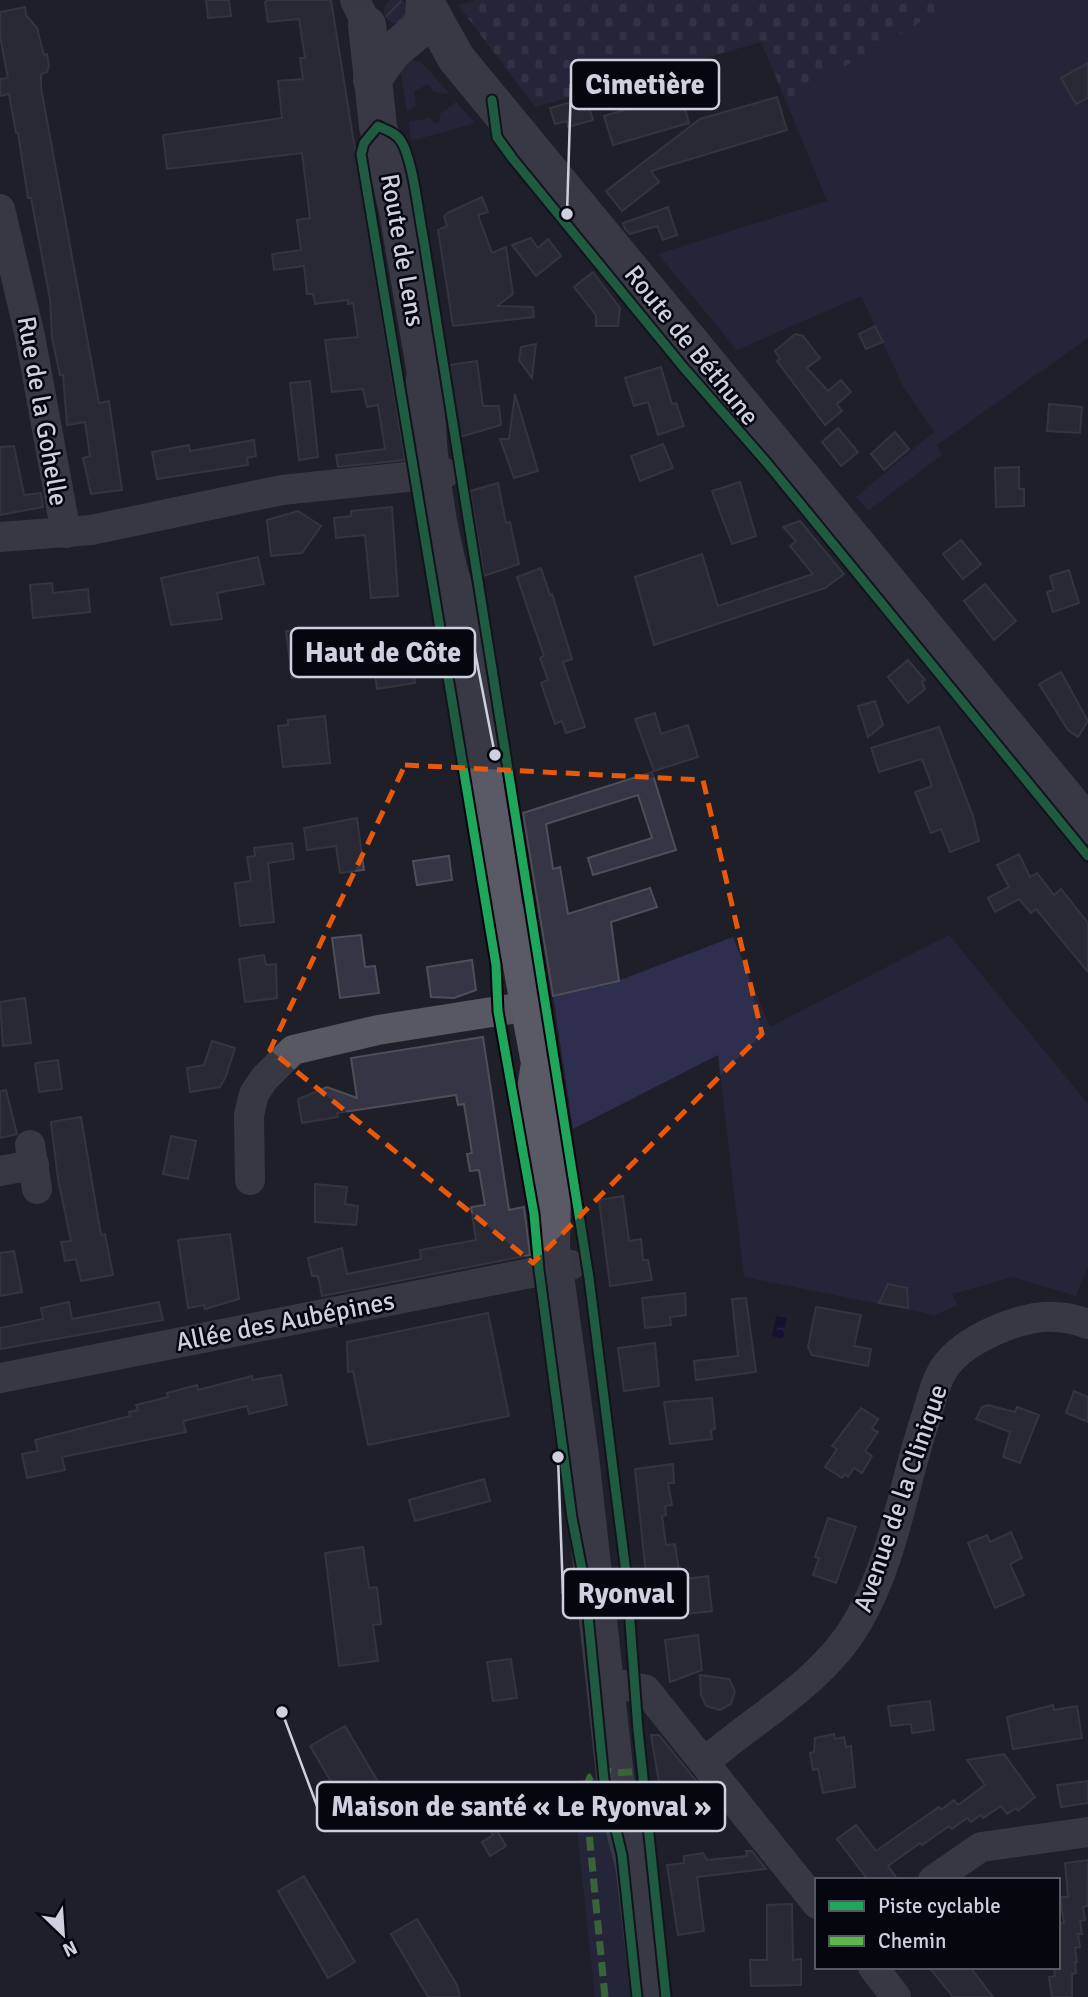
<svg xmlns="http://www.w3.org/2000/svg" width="1088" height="1997" font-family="Signika,sans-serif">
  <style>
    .green { fill: #2e2e4e }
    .cemetery { fill: url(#cemetery-stones) }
    .garden { fill: url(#garden-furrows) }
    .water { fill: url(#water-ripples) }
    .building { fill: #363545; stroke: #4e4e58; stroke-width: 2 }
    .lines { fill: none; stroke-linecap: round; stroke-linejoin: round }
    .minor { stroke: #575861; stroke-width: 30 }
    .major { stroke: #595a66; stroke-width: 38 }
    .quiet { stroke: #58b947; stroke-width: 7; stroke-dasharray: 14 7; stroke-linecap: butt }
    .cycleway-casing { stroke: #06060f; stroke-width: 13 }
    .cycleway { stroke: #20a55d; stroke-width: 9 }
    .marked { fill: none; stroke: #e8590c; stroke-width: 5; stroke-dasharray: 14 9; stroke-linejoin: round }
    .labels { text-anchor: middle; stroke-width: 5; stroke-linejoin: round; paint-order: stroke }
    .street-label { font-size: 26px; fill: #cfd0de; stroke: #06060f }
    .leader { fill: none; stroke: #cfd0de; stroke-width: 2.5 }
    .callout-dot { fill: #cfd0de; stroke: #06060f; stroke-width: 2.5 }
    .callout { fill: #06060f; stroke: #cfd0de; stroke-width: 2.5 }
    .callout-label { font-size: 28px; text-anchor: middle; font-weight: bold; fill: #cfd0de }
  </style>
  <defs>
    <pattern id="cemetery-stones" width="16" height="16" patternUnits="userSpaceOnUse" patternTransform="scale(1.75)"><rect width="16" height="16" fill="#2e2e4e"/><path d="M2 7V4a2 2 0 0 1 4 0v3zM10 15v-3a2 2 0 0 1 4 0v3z" fill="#4b4b67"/></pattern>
    <pattern id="garden-furrows" width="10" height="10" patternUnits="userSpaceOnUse" patternTransform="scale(1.75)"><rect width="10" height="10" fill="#2e2e4e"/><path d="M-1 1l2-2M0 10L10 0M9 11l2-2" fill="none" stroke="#4b4b67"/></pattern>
    <pattern id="water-ripples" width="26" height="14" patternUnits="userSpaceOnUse" patternTransform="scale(1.75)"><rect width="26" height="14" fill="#0d0331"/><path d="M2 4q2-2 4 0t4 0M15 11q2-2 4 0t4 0" fill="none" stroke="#2f274e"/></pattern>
  </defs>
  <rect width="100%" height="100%" fill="#1f1f2a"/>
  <g class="green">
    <polygon points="958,0 1088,0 1088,338 937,445 942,455 868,511 856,497 934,432 903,386 861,296 737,350 658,254 827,201 786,101"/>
    <polygon points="412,60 421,62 450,94 433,92 429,84 414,91 416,106 407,111 400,68"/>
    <polygon points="456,102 475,123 411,141 409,122 429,118 436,124 439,122 440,114"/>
    <polygon points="949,935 1088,1104 1088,1266 1076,1296 1013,1277 952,1294 957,1305 935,1315 744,1277 718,1055 573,1129 553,996 607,985 733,937 770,1027"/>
    <polygon points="590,1777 604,1780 637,1997 595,1997 572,1783"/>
  </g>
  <polygon class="cemetery" points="476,0 958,0 786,101 761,42 535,107 458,5"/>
  <circle class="garden" cx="396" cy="11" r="12"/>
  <polygon class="water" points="776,1316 787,1318 783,1339 772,1336"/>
  <g class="building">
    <polygon points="206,0 229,0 231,16 208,18"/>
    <polygon points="268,0 331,0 405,460 338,467 336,455 385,449 378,405 367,407 363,389 332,392 325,340 358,337 353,303 348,304 348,300 315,304 313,294 307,294 304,266 274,270 272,254 301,250 297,220 310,218 302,153 167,169 163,135 282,118 278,81 303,79 300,58 305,58 299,19 268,22 265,2"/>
    <polygon points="25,7 26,15 37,28 44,55 47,54 49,66 47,72 41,74 41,88 99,403 109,401 122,490 91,494 83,458 90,456 85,422 67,425 63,375 60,375 52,338 50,299 31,198 28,198 18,133 16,133 9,94 0,96 0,79 8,78 0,36 0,12"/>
    <polygon points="1088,63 1088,98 1076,104 1061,78"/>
    <polygon points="681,93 689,123 613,145 604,116"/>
    <polygon points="777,97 787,130 651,171 659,182 622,211 606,191 700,119"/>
    <polygon points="572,102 574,108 588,104 593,120 568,127 567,121 555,124 550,108"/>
    <polygon points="482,197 488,212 478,215 492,253 506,247 513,294 497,306 533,307 534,317 453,326 438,230 447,226 444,216 449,212"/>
    <polygon points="668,207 677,235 663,240 657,226 630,234 625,229 623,223"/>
    <polygon points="531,238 538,248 548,239 561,256 536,276 512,245"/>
    <polygon points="593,272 620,308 618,326 596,326 596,315 574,287"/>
    <polygon points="875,326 883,342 866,349 859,334"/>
    <polygon points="795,334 803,336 820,358 807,368 828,391 841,380 851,392 837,404 842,411 825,425 777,361 780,359 775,351"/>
    <polygon points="536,344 532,378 519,360 521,347"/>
    <polygon points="477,361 483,406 499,406 501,425 460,437 449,365"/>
    <polygon points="661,367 672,404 676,403 684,426 658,435 648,402 634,406 625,378"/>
    <polygon points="310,381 318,457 299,460 290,383"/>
    <polygon points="515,394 538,471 514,478 500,439 509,439"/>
    <polygon points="1049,404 1082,407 1080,433 1047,431"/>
    <polygon points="838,428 858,452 841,466 822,442"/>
    <polygon points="895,432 909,449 884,470 871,454"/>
    <polygon points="254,440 256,456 247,458 248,465 157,479 152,452 189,445 190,451"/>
    <polygon points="663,444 673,468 640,481 631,456"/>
    <polygon points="14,446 24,495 41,493 43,507 0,515 0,447"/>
    <polygon points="1019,467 1019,489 1024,489 1024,506 996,507 995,468"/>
    <polygon points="740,482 756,536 732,544 712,491"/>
    <polygon points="498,483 506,523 510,522 519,564 484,576 470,491"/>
    <polygon points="392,507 398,596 371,598 365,535 336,538 334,518 351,516 351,511"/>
    <polygon points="298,511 321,526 302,553 271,556 267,520"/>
    <polygon points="800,521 844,574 825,588 654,645 635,577 702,554 718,606 813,574 790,546 796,541 783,527"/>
    <polygon points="961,540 981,564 963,579 943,554"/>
    <polygon points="258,557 264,584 217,593 222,619 171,625 161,578"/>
    <polygon points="541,568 550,595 552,594 572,659 563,662 585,727 566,733 562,721 555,724 541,683 548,680 540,658 544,656 517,577"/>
    <polygon points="1069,570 1079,603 1053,612 1047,592 1054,590 1050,576"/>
    <polygon points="52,583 53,593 88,589 90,612 33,618 30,585"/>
    <polygon points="985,584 1016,621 994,640 964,601"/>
    <polygon points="316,628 320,664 317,665 318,675 292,678 286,631"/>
    <polygon points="908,660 925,680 922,682 925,689 908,703 888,677"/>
    <polygon points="413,663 415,683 377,689 374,666"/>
    <polygon points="1061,672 1088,721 1078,737 1068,730 1039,684"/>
    <polygon points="875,701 883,725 868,737 858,706"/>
    <polygon points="655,713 661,734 688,725 698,757 654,771 635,719"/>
    <polygon points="325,716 330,763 283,767 278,726 288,725 288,720"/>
    <polygon points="939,727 973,816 979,841 950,852 941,829 931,833 915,792 932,786 922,759 879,772 871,748"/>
    <polygon points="652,772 676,850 593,875 588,858 652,838 638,795 546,824 553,869 560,867 568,914 650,888 657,907 611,922 619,981 553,996 523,813"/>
    <polygon points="357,818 364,870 340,873 336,846 307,850 304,828"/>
    <polygon points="292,843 294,859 268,863 274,922 240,926 235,883 251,881 247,857 255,856 254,848"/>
    <polygon points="1019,854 1030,877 1037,873 1054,895 1061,889 1088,923 1088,972 1036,909 1031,913 1019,899 995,912 988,898 1009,887 997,865"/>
    <polygon points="449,856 452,880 417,885 413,861"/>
    <polygon points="361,935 365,967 375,966 379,993 340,998 332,938"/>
    <polygon points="264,955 266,965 276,964 277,998 245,1002 239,959"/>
    <polygon points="472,960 476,990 454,998 431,997 427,967"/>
    <polygon points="25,998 31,1043 3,1046 0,1002"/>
    <polygon points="483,1037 509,1210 524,1207 530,1255 322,1296 318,1276 312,1276 308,1258 342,1248 347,1274 421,1259 420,1250 476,1240 471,1207 485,1205 479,1170 470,1171 467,1154 472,1153 464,1104 458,1105 456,1095 337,1113 338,1117 302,1123 298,1099 327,1087 357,1098 351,1058"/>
    <polygon points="212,1041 235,1048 226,1076 220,1087 190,1092 187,1068 204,1065"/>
    <polygon points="58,1060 62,1089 39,1092 35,1063"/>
    <polygon points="6,1090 17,1134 0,1138 0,1091"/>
    <polygon points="81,1117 101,1235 105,1234 113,1275 81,1281 76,1259 65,1261 61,1242 71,1241 58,1179 51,1122"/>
    <polygon points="171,1136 196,1141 188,1179 163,1174"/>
    <polygon points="315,1184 347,1187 345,1204 358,1206 356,1225 315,1222"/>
    <polygon points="623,1196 629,1241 641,1239 643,1260 648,1260 652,1280 610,1286 599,1200"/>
    <polygon points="230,1234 239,1299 205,1309 204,1305 188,1308 178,1240"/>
    <polygon points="14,1251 22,1292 0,1296 0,1253"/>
    <polygon points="888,1284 907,1288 908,1308 879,1303"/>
    <polygon points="685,1293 686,1315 670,1317 671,1325 645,1328 642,1298"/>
    <polygon points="746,1298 756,1372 696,1380 694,1361 738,1356 732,1299"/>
    <polygon points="69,1302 72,1319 159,1302 163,1320 0,1349 0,1328 43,1319 41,1308"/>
    <polygon points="816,1307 861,1315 854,1346 871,1349 868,1366 812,1355 808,1347"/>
    <polygon points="488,1313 509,1416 368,1445 353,1371 348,1372 347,1342"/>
    <polygon points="655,1343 659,1386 624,1391 618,1348"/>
    <polygon points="281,1375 287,1405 249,1414 247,1406 183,1421 186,1432 62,1457 65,1470 27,1478 22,1454 38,1451 35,1440 130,1416 129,1412 138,1410 136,1405 168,1397 167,1393 197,1385 198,1390 252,1376 253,1380"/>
    <polygon points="1074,1391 1088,1397 1088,1422 1066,1413"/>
    <polygon points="712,1398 715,1429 711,1430 712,1439 670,1444 664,1402"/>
    <polygon points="988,1405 1015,1412 1017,1407 1039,1415 1020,1463 1003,1457 1010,1432 976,1419 982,1407"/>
    <polygon points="861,1408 878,1419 872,1429 878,1432 865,1451 872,1456 862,1473 854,1468 848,1477 845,1474 842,1478 825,1467 837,1449 832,1446"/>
    <polygon points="673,1464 674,1483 668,1483 672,1505 665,1506 666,1515 662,1516 666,1545 675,1544 679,1571 646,1575 635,1469"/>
    <polygon points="484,1479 490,1501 415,1521 409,1500"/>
    <polygon points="828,1518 856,1527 836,1583 813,1575 819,1558 815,1557"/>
    <polygon points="1011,1532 1022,1558 1010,1564 1024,1595 995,1608 968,1543 987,1535 990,1542"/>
    <polygon points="363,1547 369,1588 377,1587 381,1624 373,1625 378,1661 339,1666 325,1553"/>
    <polygon points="708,1576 712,1611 685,1614 676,1580"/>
    <polygon points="698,1635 702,1670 670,1682 665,1640"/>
    <polygon points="511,1659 517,1698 493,1701 487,1662"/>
    <polygon points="700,1675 729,1679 735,1691 731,1704 720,1710 706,1706 701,1695"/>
    <polygon points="930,1701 934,1730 912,1733 911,1724 891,1726 888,1706"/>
    <polygon points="1053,1705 1054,1710 1077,1706 1082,1738 1013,1749 1007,1717"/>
    <polygon points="345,1726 396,1812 366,1829 337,1781 332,1783 310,1746"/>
    <polygon points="834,1734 835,1739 844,1737 846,1747 851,1746 855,1787 823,1793 818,1769 813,1770 810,1753 814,1752 815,1738"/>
    <polygon points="651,1735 659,1735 698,1783 660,1789"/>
    <polygon points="1004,1754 1035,1797 1018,1811 1016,1808 1007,1814 1001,1806 983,1818 981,1815 971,1822 967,1818 952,1829 949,1826 922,1845 920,1843 888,1866 898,1880 868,1880 837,1839 856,1825 876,1851 939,1807 941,1810 954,1800 958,1805 985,1785 967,1760"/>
    <polygon points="1088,1781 1088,1803 1061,1807 1057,1785"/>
    <polygon points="512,1793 526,1815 498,1832 506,1846 490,1856 482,1842 493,1835 479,1812"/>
    <polygon points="746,1851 752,1851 766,1869 697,1877 704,1931 678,1935 667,1865 684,1863 684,1856 703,1853 707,1860 747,1856"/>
    <polygon points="1088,1860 1087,1906 1083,1907 1085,1920 1080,1921 1082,1934 1078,1934 1080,1947 1075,1948 1077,1962 1075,1962 1076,1973 1072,1974 1072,1997 1052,1997 1049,1977 1055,1976 1054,1967 1058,1967 1058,1924 1064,1923 1060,1897 1068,1897 1065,1863"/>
    <polygon points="304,1876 355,1962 328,1978 278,1891"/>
    <polygon points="792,1904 793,1960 801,1959 801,1985 751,1986 750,1960 767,1960 767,1905"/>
    <polygon points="417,1919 457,1985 460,1997 428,1997 391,1934"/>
    <polygon points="929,1967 970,1967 993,1997 953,1997"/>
  </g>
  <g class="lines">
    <g class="minor">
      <polyline points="355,0 364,19"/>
      <polyline points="0,209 30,336 66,533"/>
      <polyline points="0,537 91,530 282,490 445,473"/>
      <polyline points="30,1145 37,1189"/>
      <polyline points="0,1171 34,1165"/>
      <polyline points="250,1180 249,1115 254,1094 264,1079 293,1050 378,1030 530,1006"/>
      <polyline points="0,1378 571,1265"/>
      <polyline points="605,1688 623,1685 646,1690 817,1904"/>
      <path d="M705,1762c50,-44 118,-80 152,-139 37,-62 46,-139 69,-206 6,-18 10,-40 22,-54 15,-18 37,-29 58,-37 30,-11 52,-13 82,-2"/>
      <polyline points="933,1880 981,1847 1088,1832"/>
      <polyline points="873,1967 896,1997"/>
    </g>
    <g class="major">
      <polyline points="426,4 456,58 1088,825"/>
      <polyline points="367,25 378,126 397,206 431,402"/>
      <polyline points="372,80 392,52 424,25 425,0"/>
      <path d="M425,379c1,74 9,143 30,214l49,316 1,25"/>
      <polyline points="504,909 520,955 540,1063 536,1090 552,1187 551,1247 580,1456 618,1803 634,1865 650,1997"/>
    </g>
    <polyline class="quiet" points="605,1997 585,1791 590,1777 603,1770 614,1773 642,1771"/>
    <defs>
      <g id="cycleway">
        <polyline points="492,100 497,137 513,159 684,368 767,463 1088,856"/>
        <path d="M637,1997l-15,-142 -18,-75 -19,-195 -13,-67 -33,-248 -5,-56 -36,-203 -2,-46 -135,-811 3,-11 14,-17c9,4 18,7 23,15 12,18 18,77 23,101l165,1036 38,303 11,149 28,267"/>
      </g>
    </defs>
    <use href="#cycleway" class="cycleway-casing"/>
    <use href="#cycleway" class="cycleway"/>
  </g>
  <path d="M0 0H1088V1997H0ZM405,765l298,15 59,254 -229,229 -263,-213z" fill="#1f1f2a" fill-opacity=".55" fill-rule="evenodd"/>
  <path class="marked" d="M405,765l298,15 59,254 -229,229 -263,-213z"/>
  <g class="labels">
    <g class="street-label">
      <text transform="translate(403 250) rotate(80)" y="9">Route de Lens</text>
      <text transform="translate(692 345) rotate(51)" y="9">Route de Béthune</text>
      <text transform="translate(43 411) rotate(80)" y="9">Rue de la Gohelle</text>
      <text transform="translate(285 1321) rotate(-11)" y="9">Allée des Aubépines</text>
      <text transform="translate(900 1498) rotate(-71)" y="9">Avenue de la Clinique</text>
    </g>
  </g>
  <path class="leader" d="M567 214L571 84M495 755L475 652M558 1457L563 1594M282 1712L317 1806"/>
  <g class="callout-dot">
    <circle cx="567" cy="214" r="7"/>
    <circle cx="495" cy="755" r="7"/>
    <circle cx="558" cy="1457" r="7"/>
    <circle cx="282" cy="1712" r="7"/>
  </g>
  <g class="callout">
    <rect x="571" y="60" width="148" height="49" rx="7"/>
    <rect x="291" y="628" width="184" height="49" rx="7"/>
    <rect x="563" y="1569" width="125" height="49" rx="7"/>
    <rect x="317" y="1782" width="408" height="49" rx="7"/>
  </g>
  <g class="callout-label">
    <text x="645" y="94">Cimetière</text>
    <text x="383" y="662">Haut de Côte</text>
    <text x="626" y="1603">Ryonval</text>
    <text x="521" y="1816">Maison de santé « Le Ryonval »</text>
  </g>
  <rect x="815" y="1878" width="245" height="91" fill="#06060f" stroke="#565762" stroke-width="2"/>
  <rect x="829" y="1901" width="35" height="10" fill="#20a55d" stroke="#565762" stroke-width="2"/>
  <text x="878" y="1913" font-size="21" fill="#cfd0de">Piste cyclable</text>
  <rect x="829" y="1936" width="35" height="10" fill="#58b947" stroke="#565762" stroke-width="2"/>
  <text x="878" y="1948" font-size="21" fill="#cfd0de">Chemin</text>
  <g transform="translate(63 1934) rotate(155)" stroke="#06060f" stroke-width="5" paint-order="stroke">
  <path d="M0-5L12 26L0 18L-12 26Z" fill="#cfd0de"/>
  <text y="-10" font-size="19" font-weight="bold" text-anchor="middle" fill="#cfd0de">N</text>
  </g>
</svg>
